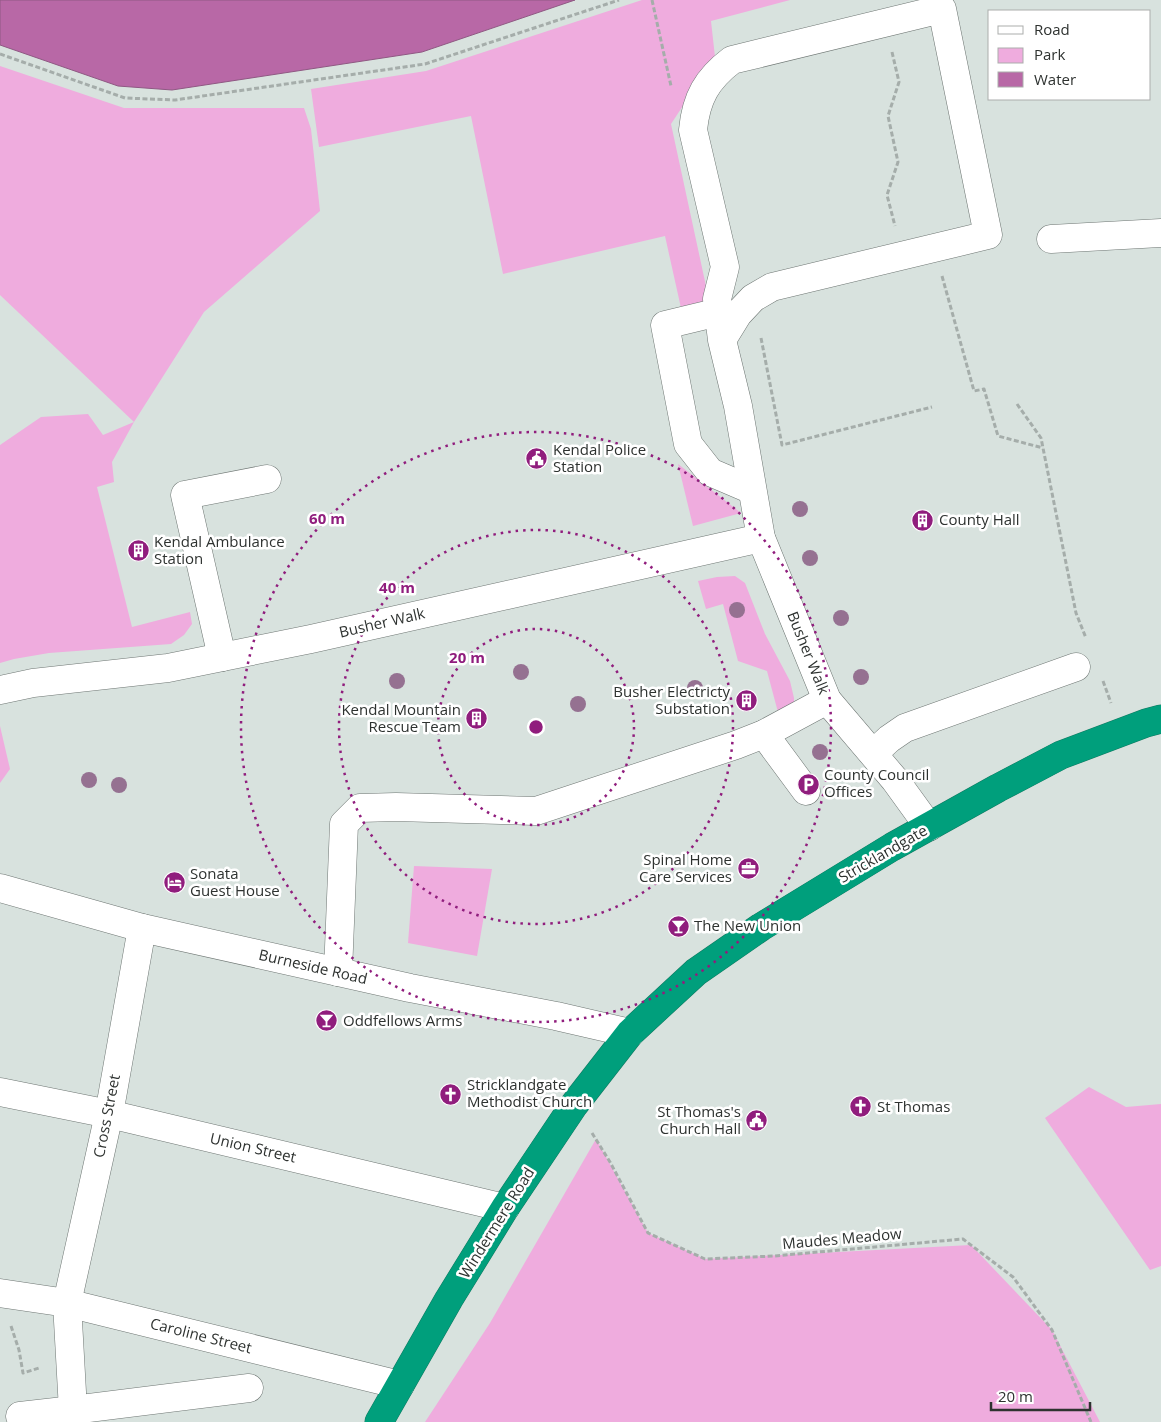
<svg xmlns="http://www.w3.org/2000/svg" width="1161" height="1422" font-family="'Open Sans',sans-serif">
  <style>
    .green { fill: #efacde }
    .water { fill: #b868a6; stroke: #8f5883 }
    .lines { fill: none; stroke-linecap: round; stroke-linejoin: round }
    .minor-casing { stroke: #6e7673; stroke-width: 29 }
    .highway-casing { stroke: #107961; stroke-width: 29 }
    .path { stroke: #a5adaa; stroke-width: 3; stroke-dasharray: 5 2.5; stroke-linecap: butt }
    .minor { stroke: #fff; stroke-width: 28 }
    .highway { stroke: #009f7c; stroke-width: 28 }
    .tree { fill: #957191 }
    .ring { fill: none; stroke: #901d7d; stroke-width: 2.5; stroke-dasharray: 2.5 5 }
    .labels { text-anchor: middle; stroke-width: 5; stroke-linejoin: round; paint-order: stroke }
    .poi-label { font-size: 15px; fill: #2e3230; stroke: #fff; text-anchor: start }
    .street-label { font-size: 15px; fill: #2e3230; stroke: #fff }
    .centre { fill: #901d7d; stroke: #fff; stroke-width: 2.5 }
    .ring-label { font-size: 15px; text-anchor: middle; font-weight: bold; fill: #901d7d; stroke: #fff; stroke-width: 5; stroke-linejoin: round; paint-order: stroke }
  </style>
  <rect width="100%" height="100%" fill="#d8e2de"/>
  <g class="green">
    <polygon points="642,0 790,0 711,21 715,57 671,124 709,300 681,308 665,236 503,274 471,116 319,147 311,89 426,71"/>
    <polygon points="0,66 124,108 304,108 311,129 320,211 204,312 134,422 112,462 114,482 97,487 132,627 190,612 192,624 184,635 171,644 49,653 14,659 0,663 0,445 41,417 88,414 103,435 134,422 0,295"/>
    <polygon points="678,464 741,513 693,526"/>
    <polygon points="735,576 745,583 765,634 790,681 794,698 794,708 779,716 767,671 738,661 723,604 706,609 698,581 717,577"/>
    <polygon points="0,726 10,769 0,783"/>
    <polygon points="414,866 492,869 477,956 408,943"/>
    <polygon points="1089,1087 1126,1107 1161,1104 1161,1266 1150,1270 1045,1118"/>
    <polygon points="596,1139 648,1233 705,1259 971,1245 1052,1330 1100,1422 425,1422 490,1323"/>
  </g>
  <polygon class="water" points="0,0 575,0 422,52 172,90 118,86 0,45"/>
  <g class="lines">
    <defs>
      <g id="minor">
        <polyline points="1051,239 1161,233"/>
        <polyline points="719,312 665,325 688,444 710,472 752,490"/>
        <path d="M722,340l16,-26 15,-16 19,-11 216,-52 -46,-226 -210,51c-25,19 -36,38 -39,70l32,137 -8,32 5,41 16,66 23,132 66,162 68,80 34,47"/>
        <polyline points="222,657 185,495 267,479"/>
        <polyline points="0,690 33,683 168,668 311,639 761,538"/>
        <polyline points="764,734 806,791"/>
        <polyline points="874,753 889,739 905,728 1076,667"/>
        <polyline points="0,888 142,928 410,988 556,1016 630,1033"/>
        <polyline points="142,928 109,1114 67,1303 73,1410 249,1388"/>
        <polyline points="338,972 344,824 360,808 396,807 536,811 736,745 764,734 827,700"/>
        <polyline points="0,1092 109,1114 505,1208"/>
        <polyline points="0,1293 67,1303 400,1385"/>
        <polyline points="20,1416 73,1410"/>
      </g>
      <polyline id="highway" points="379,1422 449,1299 505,1208 574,1105 630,1033 696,972 761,927 892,847 998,788 1061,755 1146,723 1161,719"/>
    </defs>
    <use href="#minor" class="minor-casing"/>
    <use href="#highway" class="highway-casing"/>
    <g class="path">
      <polyline points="652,0 671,86"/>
      <polyline points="892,52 899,82 888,116 898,162 887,195 895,226"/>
      <polyline points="0,54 125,98 175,100 425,64 619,0"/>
      <polyline points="942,276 974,391 984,389 998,436 1043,448"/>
      <polyline points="761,338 782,445 932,407"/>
      <polyline points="1017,404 1041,438 1076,613 1086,638"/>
      <polyline points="1103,681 1111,703"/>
      <polyline points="592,1133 610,1162 648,1233 705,1259 774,1256 963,1239 1013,1277 1052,1330 1091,1422"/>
      <polyline points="11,1326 19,1350 23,1373 39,1368"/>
    </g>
    <use href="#minor" class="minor"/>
    <use href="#highway" class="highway"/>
  </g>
  <g class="tree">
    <circle cx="800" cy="509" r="8"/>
    <circle cx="810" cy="558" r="8"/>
    <circle cx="737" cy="610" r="8"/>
    <circle cx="841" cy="618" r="8"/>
    <circle cx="521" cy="672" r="8"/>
    <circle cx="861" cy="677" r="8"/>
    <circle cx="397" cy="681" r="8"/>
    <circle cx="695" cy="688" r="8"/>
    <circle cx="578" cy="704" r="8"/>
    <circle cx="820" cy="752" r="8"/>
    <circle cx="89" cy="780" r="8"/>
    <circle cx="119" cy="785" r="8"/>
  </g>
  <g class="ring">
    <circle cx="536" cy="727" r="98"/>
    <circle cx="536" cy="727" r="197"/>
    <circle cx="536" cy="727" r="295"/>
  </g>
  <defs>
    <symbol id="civic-disc" viewBox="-11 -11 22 22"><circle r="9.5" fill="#901d7d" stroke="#fff"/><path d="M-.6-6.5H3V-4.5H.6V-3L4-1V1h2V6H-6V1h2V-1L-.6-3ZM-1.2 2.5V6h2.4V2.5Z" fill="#fff"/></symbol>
    <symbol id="building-disc" viewBox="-11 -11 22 22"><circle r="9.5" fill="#901d7d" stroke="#fff"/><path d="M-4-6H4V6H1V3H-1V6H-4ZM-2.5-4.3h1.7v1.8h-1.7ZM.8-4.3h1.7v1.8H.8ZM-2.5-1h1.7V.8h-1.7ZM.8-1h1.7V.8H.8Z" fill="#fff"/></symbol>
    <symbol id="parking-disc" viewBox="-11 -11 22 22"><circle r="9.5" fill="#901d7d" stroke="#fff"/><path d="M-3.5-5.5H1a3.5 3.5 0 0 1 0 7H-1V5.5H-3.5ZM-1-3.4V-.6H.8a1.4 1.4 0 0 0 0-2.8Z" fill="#fff"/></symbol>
    <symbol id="office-disc" viewBox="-11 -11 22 22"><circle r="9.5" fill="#901d7d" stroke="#fff"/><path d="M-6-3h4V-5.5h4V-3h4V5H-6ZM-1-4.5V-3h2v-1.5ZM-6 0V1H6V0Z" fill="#fff"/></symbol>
    <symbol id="hotel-disc" viewBox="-11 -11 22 22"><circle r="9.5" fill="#901d7d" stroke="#fff"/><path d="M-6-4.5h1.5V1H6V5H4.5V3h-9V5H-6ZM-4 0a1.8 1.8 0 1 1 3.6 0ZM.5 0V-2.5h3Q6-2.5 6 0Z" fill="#fff"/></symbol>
    <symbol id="bar-disc" viewBox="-11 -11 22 22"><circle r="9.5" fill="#901d7d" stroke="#fff"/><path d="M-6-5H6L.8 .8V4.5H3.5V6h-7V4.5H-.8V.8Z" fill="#fff"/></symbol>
    <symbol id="church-disc" viewBox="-11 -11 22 22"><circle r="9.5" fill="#901d7d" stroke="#fff"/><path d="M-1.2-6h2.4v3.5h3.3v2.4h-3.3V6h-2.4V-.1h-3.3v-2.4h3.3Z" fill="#fff"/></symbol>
  </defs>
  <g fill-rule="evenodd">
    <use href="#civic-disc" x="524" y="446" width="25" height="25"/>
    <use href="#building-disc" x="910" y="508" width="25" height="25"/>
    <use href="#building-disc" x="126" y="538" width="25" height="25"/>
    <use href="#building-disc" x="734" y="688" width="25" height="25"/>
    <use href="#building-disc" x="464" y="706" width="25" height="25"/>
    <use href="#parking-disc" x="796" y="772" width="25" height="25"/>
    <use href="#office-disc" x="736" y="856" width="25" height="25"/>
    <use href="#hotel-disc" x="162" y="870" width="25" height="25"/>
    <use href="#bar-disc" x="666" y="914" width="25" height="25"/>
    <use href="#bar-disc" x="314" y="1008" width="25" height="25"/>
    <use href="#church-disc" x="438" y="1082" width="25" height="25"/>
    <use href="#church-disc" x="848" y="1094" width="25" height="25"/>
    <use href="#civic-disc" x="744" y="1108" width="25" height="25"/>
  </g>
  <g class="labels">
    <g class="poi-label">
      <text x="553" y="455">Kendal Police<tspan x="553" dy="17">Station</tspan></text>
      <text x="939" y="525">County Hall</text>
      <text x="154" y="547">Kendal Ambulance<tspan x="154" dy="17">Station</tspan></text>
      <text x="730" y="697" text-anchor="end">Busher Electricty<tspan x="730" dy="17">Substation</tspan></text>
      <text x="461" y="715" text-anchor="end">Kendal Mountain<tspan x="461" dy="17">Rescue Team</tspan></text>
      <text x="824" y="780">County Council<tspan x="824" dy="17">Offices</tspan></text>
      <text x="732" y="865" text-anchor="end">Spinal Home<tspan x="732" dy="17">Care Services</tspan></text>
      <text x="190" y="879">Sonata<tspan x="190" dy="17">Guest House</tspan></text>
      <text x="694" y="931">The New Union</text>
      <text x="343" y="1026">Oddfellows Arms</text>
      <text x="467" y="1090">Stricklandgate<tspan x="467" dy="17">Methodist Church</tspan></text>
      <text x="877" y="1112">St Thomas</text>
      <text x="741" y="1117" text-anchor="end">St Thomas's<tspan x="741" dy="17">Church Hall</tspan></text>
    </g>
    <g class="street-label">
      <text transform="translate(382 623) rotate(-13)" y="5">Busher Walk</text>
      <text transform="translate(808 653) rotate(68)" y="5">Busher Walk</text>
      <text transform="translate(883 854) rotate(-30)" y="5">Stricklandgate</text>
      <text transform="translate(313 967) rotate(13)" y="5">Burneside Road</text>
      <text transform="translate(107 1116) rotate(-79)" y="5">Cross Street</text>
      <text transform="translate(253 1148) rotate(13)" y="5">Union Street</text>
      <text transform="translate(497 1223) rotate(-58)" y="5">Windermere Road</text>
      <text transform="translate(842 1239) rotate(-5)" y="5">Maudes Meadow</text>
      <text transform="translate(201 1336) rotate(14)" y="5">Caroline Street</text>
    </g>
  </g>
  <circle cx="536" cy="727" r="8" class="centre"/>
  <g class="ring-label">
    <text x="327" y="524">60 m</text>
    <text x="397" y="593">40 m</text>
    <text x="467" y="663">20 m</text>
  </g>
  <rect x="988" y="10" width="162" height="90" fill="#ffffff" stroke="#abadac"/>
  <rect x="998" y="26" width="25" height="8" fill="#ffffff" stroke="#abadac"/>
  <text x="1034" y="35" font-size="15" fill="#2e3230">Road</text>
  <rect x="998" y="48" width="25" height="15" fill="#efacde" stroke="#abadac"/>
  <text x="1034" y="60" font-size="15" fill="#2e3230">Park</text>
  <rect x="998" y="72" width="25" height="15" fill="#b868a6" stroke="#abadac"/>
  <text x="1034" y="85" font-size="15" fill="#2e3230">Water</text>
  <path d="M991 1402v8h99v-8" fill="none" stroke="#2e3230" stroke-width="2.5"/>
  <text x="998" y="1402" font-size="15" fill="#2e3230" stroke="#ffffff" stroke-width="4" paint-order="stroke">20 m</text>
</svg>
